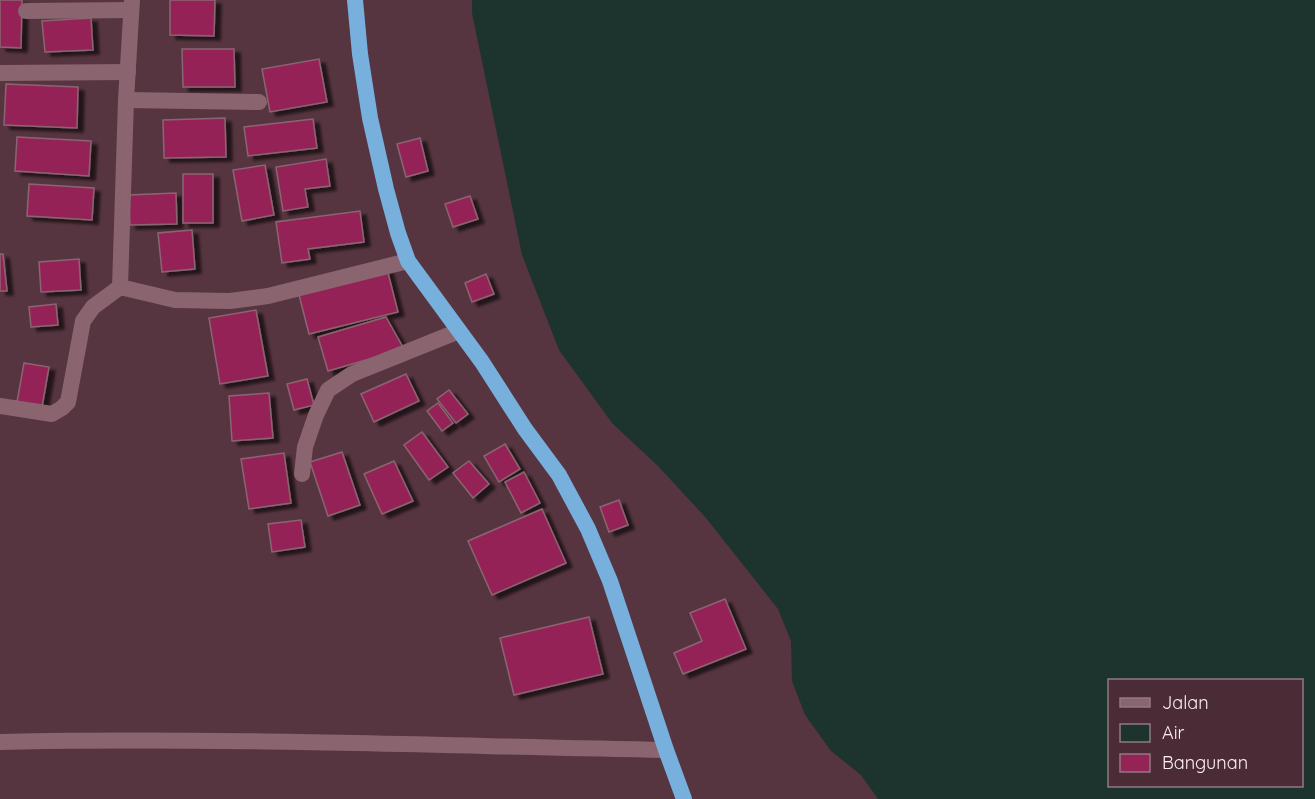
<svg xmlns="http://www.w3.org/2000/svg" width="1315" height="799" font-family="Quicksand,sans-serif">
  <style>
    .water { fill: #1c332e; fill-rule: evenodd }
    .building { fill: #952456; stroke: #8a6571; stroke-width: 1.5; filter: url(#shadow) }
    .lines { fill: none; stroke-linecap: round; stroke-linejoin: round }
    .minor { stroke: #8a6570; stroke-width: 16 }
    .trunk { stroke: #77b0dc; stroke-width: 16 }
  </style>
  <defs>
    <filter id="shadow"><feDropShadow dx="6" dy="4" stdDeviation="1.5" flood-color="#0009"/></filter>
  </defs>
  <rect width="100%" height="100%" fill="#563540"/>
  <path class="water" d="M472,0h843v799h-437l-17,-24 -30,-24 -26,-36 -13,-34 -1,-40 -13,-32 -72,-91 -47,-51 -47,-44 -53,-73 -37,-95 -50,-242zM1110,680h192v106h-192z"/>
  <g class="building">
    <polygon points="0,0 22,0 21,48 0,47"/>
    <polygon points="170,0 215,0 214,36 170,35"/>
    <polygon points="91,18 93,50 45,52 42,21"/>
    <polygon points="182,49 234,49 235,87 183,87"/>
    <polygon points="319,59 327,102 270,112 262,69"/>
    <polygon points="6,84 78,87 77,128 4,125"/>
    <polygon points="225,118 226,157 164,158 163,120"/>
    <polygon points="313,119 317,148 248,156 244,127"/>
    <polygon points="17,137 91,141 89,176 15,171"/>
    <polygon points="420,138 428,171 406,177 397,144"/>
    <polygon points="326,159 330,186 305,189 308,207 283,211 276,167"/>
    <polygon points="265,165 274,215 242,221 233,170"/>
    <rect x="183" y="174" width="30" height="49"/>
    <polygon points="29,184 94,188 92,220 27,216"/>
    <polygon points="176,193 177,224 130,225 128,195"/>
    <polygon points="470,196 478,219 453,227 445,204"/>
    <polygon points="360,211 364,242 308,249 310,259 282,263 276,222"/>
    <polygon points="192,230 195,269 162,272 158,233"/>
    <polygon points="0,254 3,254 7,291 0,291"/>
    <polygon points="79,259 81,290 41,292 39,262"/>
    <polygon points="387,269 398,312 309,334 298,291"/>
    <polygon points="486,274 494,294 472,302 465,283"/>
    <polygon points="56,304 58,325 31,327 29,307"/>
    <polygon points="256,310 268,376 220,384 209,318"/>
    <polygon points="386,317 404,349 328,371 318,337"/>
    <polygon points="24,363 49,367 42,407 17,402"/>
    <polygon points="406,374 419,401 374,422 361,394"/>
    <polygon points="307,379 314,405 294,410 287,384"/>
    <polygon points="449,390 468,414 456,423 437,399"/>
    <polygon points="269,393 273,438 232,441 229,396"/>
    <polygon points="438,403 453,423 442,431 427,411"/>
    <polygon points="422,432 448,467 429,480 404,445"/>
    <polygon points="505,444 520,469 499,482 484,456"/>
    <polygon points="342,452 360,505 328,516 310,462"/>
    <polygon points="284,453 291,503 249,509 241,459"/>
    <polygon points="394,461 413,501 382,514 364,474"/>
    <polygon points="469,461 489,484 473,498 453,473"/>
    <polygon points="524,472 540,503 521,513 505,482"/>
    <polygon points="619,500 628,525 609,532 600,507"/>
    <polygon points="542,509 566,563 492,595 468,541"/>
    <polygon points="301,520 305,547 272,552 268,524"/>
    <polygon points="725,599 746,649 683,674 674,653 702,641 690,613"/>
    <polygon points="589,617 603,674 514,695 500,638"/>
  </g>
  <g class="lines">
    <g class="minor">
      <polyline points="132,0 126,100 120,287 175,300 230,301 268,296 408,261"/>
      <polyline points="26,11 131,10"/>
      <polyline points="0,73 128,72"/>
      <polyline points="126,100 259,102"/>
      <polyline points="0,406 52,414 62,408 68,402 83,321 93,307 120,287"/>
      <polyline points="302,474 305,447 316,415 328,390 352,374 459,331"/>
      <path d="M0,742c222,-5 444,4 666,8"/>
    </g>
    <polyline class="trunk" points="355,0 360,54 370,118 386,189 398,233 408,261 482,362 525,429 559,475 588,529 610,581 666,750 684,799"/>
  </g>
  <rect x="1108" y="679" width="195" height="108" fill="#4b2b36" stroke="#927a82" stroke-width="1.5"/>
  <rect x="1120" y="698" width="30" height="9" fill="#8a6570" stroke="#927a82" stroke-width="1.5"/>
  <text x="1162" y="709" font-size="18" fill="#fdf0f3">Jalan</text>
  <rect x="1120" y="724" width="30" height="18" fill="#1c332e" stroke="#927a82" stroke-width="1.5"/>
  <text x="1162" y="739" font-size="18" fill="#fdf0f3">Air</text>
  <rect x="1120" y="754" width="30" height="18" fill="#952456" stroke="#927a82" stroke-width="1.5"/>
  <text x="1162" y="769" font-size="18" fill="#fdf0f3">Bangunan</text>
</svg>
